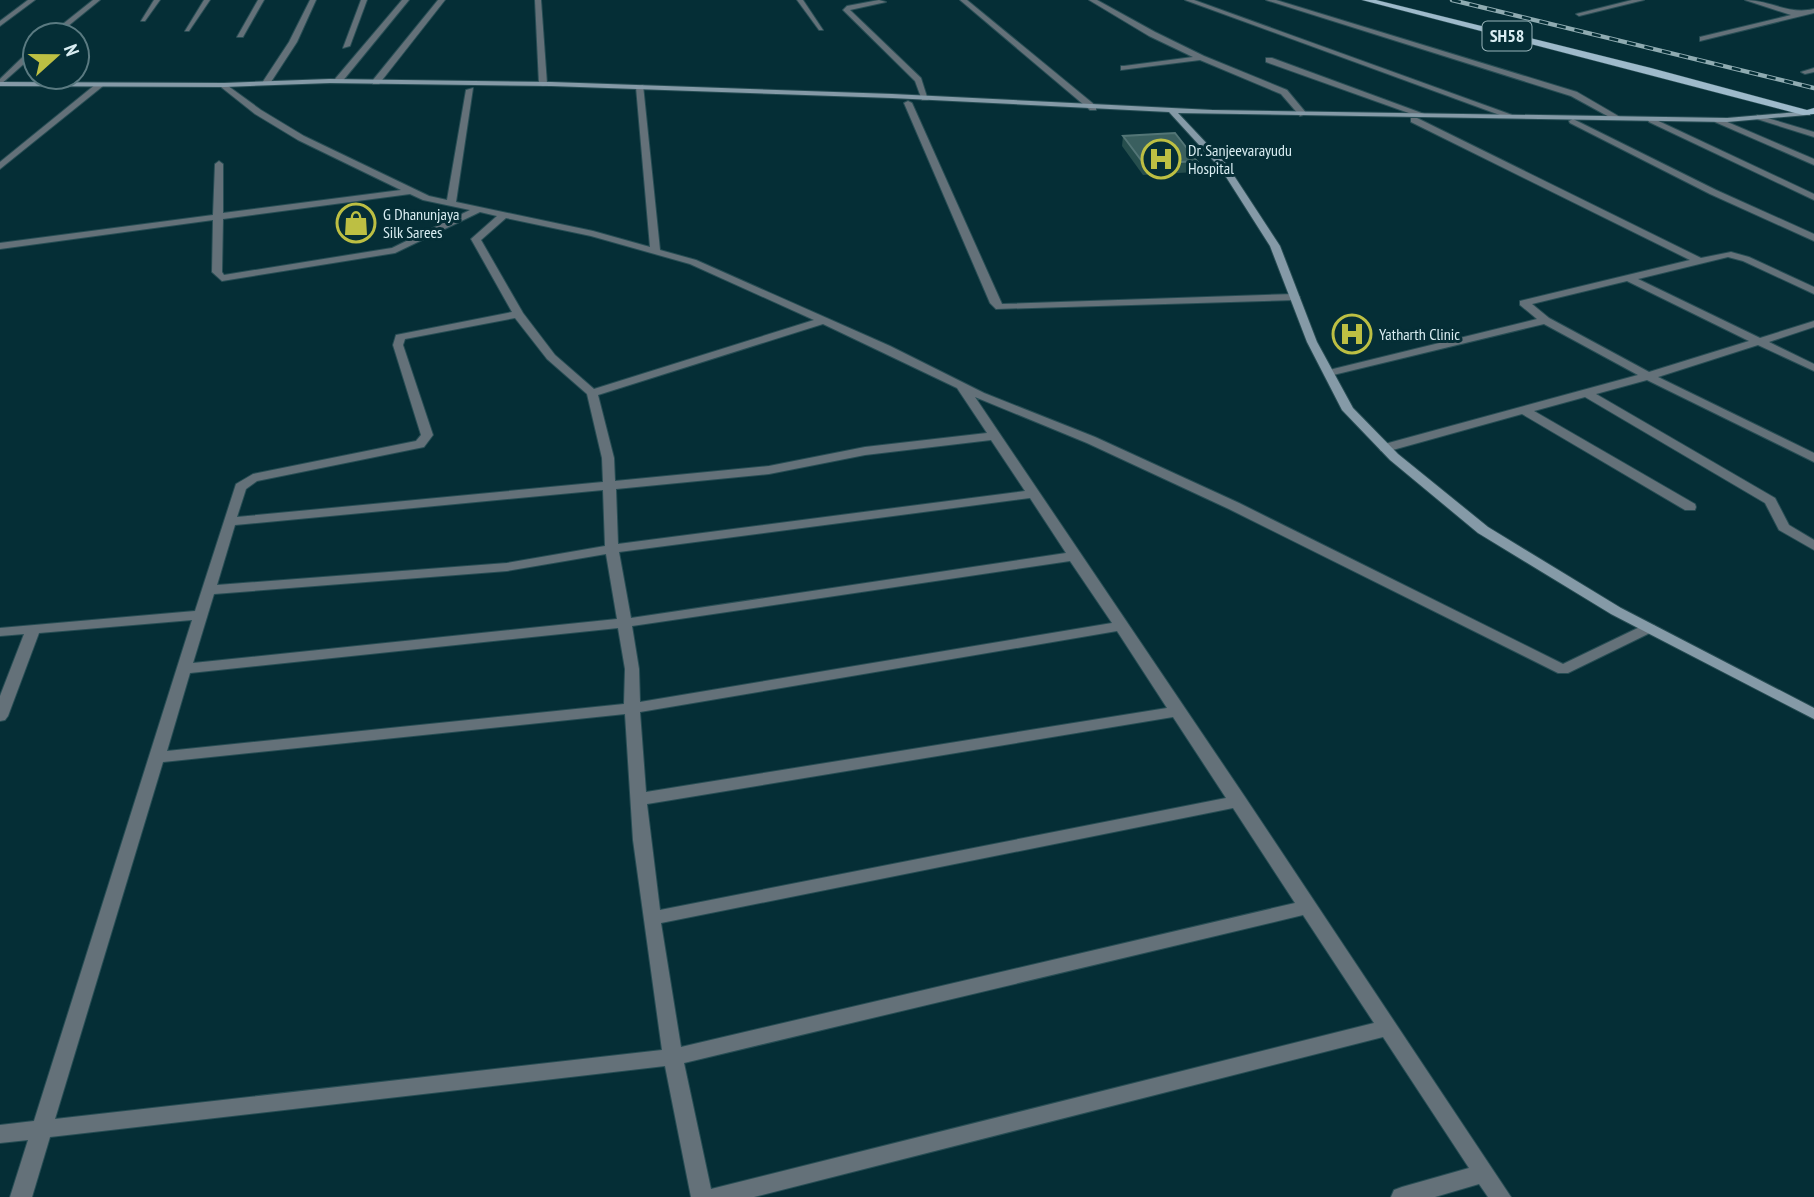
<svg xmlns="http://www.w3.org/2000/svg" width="1814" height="1197" font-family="'PT Sans Narrow',sans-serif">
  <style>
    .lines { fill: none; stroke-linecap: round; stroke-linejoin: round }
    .street-casing { stroke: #274d54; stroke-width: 2 }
    .secondary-casing { stroke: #274d54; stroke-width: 2 }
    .primary-casing { stroke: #274d54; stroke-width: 1 }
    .street { fill: #647179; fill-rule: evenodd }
    .secondary { fill: #859aa7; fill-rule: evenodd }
    .primary { fill: #9ebacb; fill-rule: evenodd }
    .rail-casing { stroke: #8fabb1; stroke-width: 4.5 }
    .rail { stroke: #052e36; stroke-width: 2.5; stroke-dasharray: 9; stroke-linecap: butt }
    .wall { fill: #264e4d }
    .building { fill: #3a5f5f; stroke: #537576; stroke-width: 2 }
    .labels { text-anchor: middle; stroke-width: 6; stroke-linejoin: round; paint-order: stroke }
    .far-poi-label { font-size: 16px; fill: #d9edf2; stroke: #052e36; text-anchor: start }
    .shield { fill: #052e36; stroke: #99b4ba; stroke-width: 2 }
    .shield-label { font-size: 18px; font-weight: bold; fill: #d9edf2 }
  </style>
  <rect width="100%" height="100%" fill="#052e36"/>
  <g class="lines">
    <defs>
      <g id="street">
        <polygon points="28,0 35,0 0,26 0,21"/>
        <polygon points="93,0 100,0 57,35 49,35"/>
        <polygon points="154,0 160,0 145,21 141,21"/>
        <polygon points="204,0 210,0 189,31 185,31"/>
        <polygon points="258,0 264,0 243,37 237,37"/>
        <polygon points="310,0 316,0 297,42 269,85 263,85 262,83 289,42"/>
        <polygon points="361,0 367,0 350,46 343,48"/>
        <polygon points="402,0 409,0 341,83 335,83 335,79"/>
        <polygon points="438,0 445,0 379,84 373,84 373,80"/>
        <polygon points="535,0 541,0 547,84 543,86 539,84"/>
        <polygon points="797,0 803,0 823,30 819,30"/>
        <polygon points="879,0 886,2 850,10 921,78 928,100 922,100 915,81 843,10 847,6"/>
        <polygon points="960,0 967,0 1096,106 1096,110 1090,110"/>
        <polygon points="1089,0 1097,0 1155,32 1204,56 1287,90 1307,114 1300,116 1281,94 1200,60 1121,70 1121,66 1124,66 1193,57 1149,36"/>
        <polygon points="1185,0 1194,0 1515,116 1508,118"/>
        <polygon points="1266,0 1276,0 1577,92 1620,117 1613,119 1571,96"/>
        <polygon points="1632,0 1644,0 1579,16 1576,14"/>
        <path d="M1745,0c25,0 43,15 69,9v4l-114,28v-4l91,-22z"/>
        <polygon points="32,48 35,48 35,54 0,85 0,79"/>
        <polygon points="1266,58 1272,58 1427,115 1420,117 1266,62"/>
        <polygon points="1814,68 1814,72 1805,74 1801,72"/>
        <path d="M224,83l37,27 43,26 125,60 18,4 19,-110 7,-2 -17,114 137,29 57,16 -14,-160 7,-2 17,165 36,10 194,86 94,47 111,44 144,66 324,161 81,-39h10l2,3 -2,3 -86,42h-10l-329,-164 -142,-66 -112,-46 270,400 266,400h-23l-9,-13 -44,13h-44l3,-7 8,-3 67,-19 -86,-131 -629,160h-63l-26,-131 -615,71 -18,60h-22l18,-57 -28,3v-18l34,-4 158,-501 -153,13 -31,83 -3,4 -5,1v-25l24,-62 -24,2v-8l195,-17 41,-127 17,-10 163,-33 5,-6 -28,-90 3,-10 116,-23 -41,-73 26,-23 -17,-4 -85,41 -173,28 -10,-9 1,-52 -213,29v-6l213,-28 2,-51 4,-3 4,3v49l178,-23 -103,-50 -43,-26 -34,-27 -1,-2zM410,194l13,6 47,10 -78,38 -168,27 -2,-3 1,-53zM506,218l85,18 99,28 124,56 -220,69 -39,-34 -32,-42 -42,-73zM515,318l32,41 40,35 15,64 1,24 -366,35 9,-28 11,-8 167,-34 9,-12 -30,-90 2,-6zM823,324l134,64 30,45 -122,14 -96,19 -154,15 -1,-23 -16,-63zM991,440l34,51 -407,53 -2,-55 153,-15 96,-19zM603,490l2,56 -98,17 -290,22 18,-60zM1030,498l36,55 -435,65 -12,-66zM606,554l11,65 -424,44 21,-69 293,-23zM1070,561l42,62 -472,79 -1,-33 -7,-43zM618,628l7,41 -1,35 -457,47 23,-78zM1117,631l50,77 -521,84 -6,-80zM625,714l8,126 29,210 -607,69 108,-357zM1173,717l53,81 -566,112 -13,-106zM1233,808l62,95 -614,144 -20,-124zM1303,915l71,108 -663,166 -27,-126z"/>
        <polygon points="96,84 103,86 0,169 0,162"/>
        <polygon points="908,101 912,103 1002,304 1295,294 1300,297 1295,300 996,309 990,303 904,103"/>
        <polygon points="1757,115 1814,132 1814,137 1757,119"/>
        <path d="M1411,118h6l284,140 30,-6 18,5 65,30v7l-71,-33 -15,-4 -90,22 122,59 54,-17v6l-45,15 45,22v7l-56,-26 -100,32 156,76v9l-167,-82 -51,14 179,104 14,27 25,15v10l-35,-20 -14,-27 -180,-106 -51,14 161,93 1,3 -1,3h-10l-163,-96 -133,37h-8l-2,-3 2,-3 257,-70 -94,-51 -215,52 -4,-1v-4l212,-52 -17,-14v-4l170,-41 -279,-138zM1627,281l122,60 -100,31 -100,-54 -17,-14z"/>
        <polygon points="1652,118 1814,194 1814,200 1649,122 1648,120"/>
        <polygon points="1718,118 1814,159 1814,165 1715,122 1714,120"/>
        <polygon points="1573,119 1716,190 1814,234 1814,241 1710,194 1570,123 1569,121"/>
      </g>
      <polygon id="secondary" points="330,79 551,82 892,94 1212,110 1727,118 1810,111 1810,115 1807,115 1727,122 1178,113 1227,165 1280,246 1317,342 1353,408 1398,454 1488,527 1621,608 1814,708 1814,719 1611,614 1478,533 1390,460 1342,410 1307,342 1270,246 1221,169 1169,112 892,98 551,86 330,83 224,87 0,86 0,82 224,83"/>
      <polygon id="primary" points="1362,0 1376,0 1651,68 1807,110 1814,108 1814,114 1803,115"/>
    </defs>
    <use href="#street" class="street-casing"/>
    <use href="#secondary" class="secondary-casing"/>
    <use href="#primary" class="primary-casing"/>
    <use href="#street" class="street"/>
    <use href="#secondary" class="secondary"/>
    <use href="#primary" class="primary"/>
    <defs>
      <polyline id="rail" points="1452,0 1814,88"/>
    </defs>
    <use href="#rail" class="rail-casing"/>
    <use href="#rail" class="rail"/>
  </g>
  <polygon class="wall" points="1123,136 1197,161 1196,172 1143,175 1122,146"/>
  <polygon class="building" points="1175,133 1197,161 1144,164 1123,136"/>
  <defs>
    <symbol id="hospital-ring" viewBox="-11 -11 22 22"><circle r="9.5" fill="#052e36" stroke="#bdbf43" stroke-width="1.5"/><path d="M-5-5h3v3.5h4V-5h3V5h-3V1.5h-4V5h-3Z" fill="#bdbf43"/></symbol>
    <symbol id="shop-ring" viewBox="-11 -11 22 22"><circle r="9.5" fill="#052e36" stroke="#bdbf43" stroke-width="1.5"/><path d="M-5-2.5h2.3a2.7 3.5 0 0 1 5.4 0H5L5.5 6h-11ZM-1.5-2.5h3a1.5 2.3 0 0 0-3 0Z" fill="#bdbf43"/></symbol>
  </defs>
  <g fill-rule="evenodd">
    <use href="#hospital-ring" x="1139" y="137" width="44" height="44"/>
    <use href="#shop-ring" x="334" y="201" width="44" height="44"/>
    <use href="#hospital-ring" x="1330" y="312" width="44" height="44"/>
  </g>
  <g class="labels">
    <g class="far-poi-label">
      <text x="1188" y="156">Dr. Sanjeevarayudu<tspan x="1188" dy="18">Hospital</tspan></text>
      <text x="383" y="220">G Dhanunjaya<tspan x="383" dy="18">Silk Sarees</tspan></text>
      <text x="1379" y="340">Yatharth Clinic</text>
    </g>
    <rect class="shield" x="1482.5" y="21.5" width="49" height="29" rx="5"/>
    <g class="shield-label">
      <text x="1507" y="42">SH58</text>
    </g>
  </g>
  <g transform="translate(56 56) rotate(69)"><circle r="33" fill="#052e36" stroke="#5a7a81" stroke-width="2"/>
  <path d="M0-5L12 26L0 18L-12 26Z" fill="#bdbf43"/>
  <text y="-10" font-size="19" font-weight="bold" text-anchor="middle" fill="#d9edf2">N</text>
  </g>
</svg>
